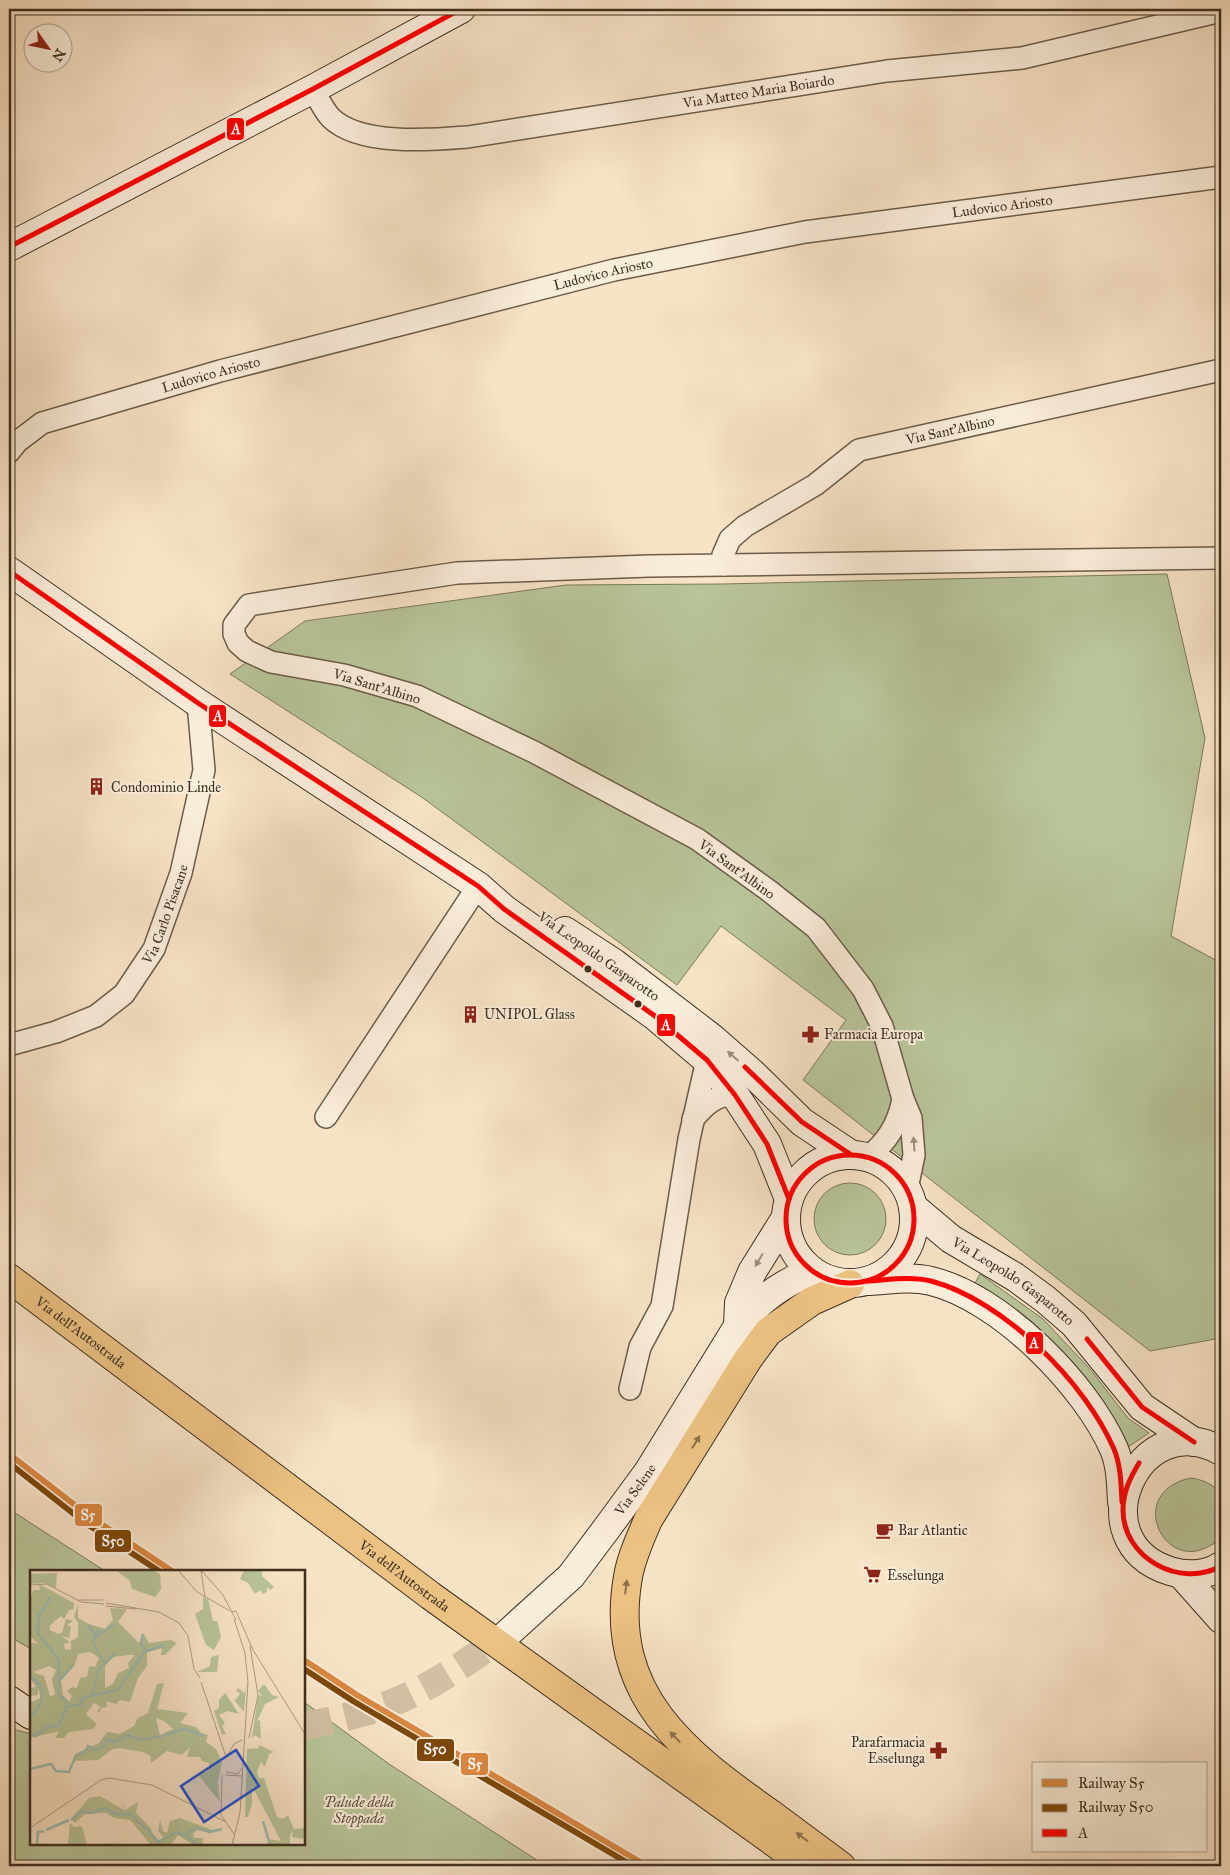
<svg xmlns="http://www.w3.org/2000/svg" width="1230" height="1875" font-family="'IM FELL Great Primer',serif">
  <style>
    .green { fill: #b8c599; stroke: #7b7a5c }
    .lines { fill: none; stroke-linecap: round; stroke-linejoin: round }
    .secondary-tunnel { stroke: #d3bfa5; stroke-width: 28; stroke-dasharray: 28 14; stroke-linecap: butt }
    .street-casing { stroke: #6c5c49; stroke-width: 24 }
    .secondary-casing { stroke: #3e2f1f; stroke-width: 30 }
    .highway-casing { stroke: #3e2f1f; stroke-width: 30 }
    .street { stroke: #faedda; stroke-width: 21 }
    .secondary { stroke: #faedda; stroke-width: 28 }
    .highway { stroke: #ecc283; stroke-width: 28 }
    .bus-1-casing { stroke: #faedda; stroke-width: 9 }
    .bus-1 { stroke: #f00; stroke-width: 5 }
    .rail-1-casing { stroke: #faedda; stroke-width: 10 }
    .rail-2-casing { stroke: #faedda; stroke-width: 10 }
    .rail-1 { stroke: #db8741; stroke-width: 6 }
    .rail-2 { stroke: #7d4808; stroke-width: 6 }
    .oneway { fill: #9c8e7c }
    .oneway2 { fill: #8c714c }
    .bus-dot { fill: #3e2f1f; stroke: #faedda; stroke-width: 2 }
    .labels { text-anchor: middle; stroke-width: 4; stroke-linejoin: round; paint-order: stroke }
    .street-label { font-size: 14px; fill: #3e2f1f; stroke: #faedda }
    .poi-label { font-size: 14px; fill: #3e2f1f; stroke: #faedda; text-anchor: start }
    .park-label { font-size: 14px; font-style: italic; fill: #5c543e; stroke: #faedda }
    .inset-river { fill: none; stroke: #9dbeb4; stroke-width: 2.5 }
    .inset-road { fill: none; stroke: #ae9b83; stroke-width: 1 }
    .view { fill: #1d4ed8; fill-opacity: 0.15; stroke: #1d4ed8; stroke-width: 2.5 }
    .inset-edge { fill: none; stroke: #3e2f1f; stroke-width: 2.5 }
    .line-badge { stroke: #faedda; stroke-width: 2 }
    .badge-label { font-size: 14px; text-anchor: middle; font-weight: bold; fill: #fff }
  </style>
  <rect width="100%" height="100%" fill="#f8e3c6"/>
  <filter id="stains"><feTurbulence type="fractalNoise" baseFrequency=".004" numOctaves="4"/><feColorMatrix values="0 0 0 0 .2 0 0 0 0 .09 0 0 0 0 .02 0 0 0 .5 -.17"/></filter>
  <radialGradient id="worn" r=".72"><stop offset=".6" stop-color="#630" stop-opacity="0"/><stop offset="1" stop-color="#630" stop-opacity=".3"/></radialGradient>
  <g class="green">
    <polygon points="1167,574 1205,738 1171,936 1221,963 1221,1338 1150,1351 803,1080 846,1020 721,926 677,985 423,798 230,674 305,621 566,585 722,584"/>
    <circle cx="850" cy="1219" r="36"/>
    <path d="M980,1274l63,45 47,50 38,49 21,15 -21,14c-30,-70 -88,-125 -153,-164z"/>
    <path d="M1191,1478c13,2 21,6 30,15v43c-4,7 -11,10 -18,13 -43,17 -75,-58 -12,-71z"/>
    <polygon points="9,1509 105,1571 31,1571 31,1649 9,1636"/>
    <polygon points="304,1702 389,1764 546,1866 9,1866 9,1728 31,1734 31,1844 304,1844"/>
  </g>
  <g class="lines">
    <path class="secondary-tunnel" d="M304,1726c21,-4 43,-9 64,-15 51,-14 96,-47 139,-77"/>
    <defs>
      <g id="street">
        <path id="s1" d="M313,89c5,9 11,22 18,29 29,28 100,22 137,19l419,-66 135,-13 199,-47"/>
        <path id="s2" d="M9,452l8,-10 25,-19 178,-52 394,-101 191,-38 416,-55"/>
        <path id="s3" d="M724,565l-1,-10 7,-16 15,-13 70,-41 44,-35 362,-80"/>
        <path id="s4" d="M9,1045l47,-13 40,-16 28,-22 30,-45 27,-76 23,-103 -6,-67"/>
        <polyline points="326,1117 478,886"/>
        <path d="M693,1119c12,-14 23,-25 42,-24"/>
        <path d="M868,1157c20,-16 30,-33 35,-58"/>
        <polyline points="907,1189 914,1155 911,1118 903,1099 882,1026 863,989 816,928 768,890 697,839 534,752 417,696 344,675 271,662 247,651 238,643 234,634 234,625 249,605 457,573 649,566 1221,558"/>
        <polyline points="630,1389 640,1347 662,1306 689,1139 707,1060"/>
      </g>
      <g id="secondary">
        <polyline points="9,247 313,89 461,9"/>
        <polyline points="9,571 198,703 478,886 504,909 655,1016 707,1060 735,1095 767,1144 789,1199"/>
        <polyline points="565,931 614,963 712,1038 752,1073 802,1122 850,1154"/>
        <circle cx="850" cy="1219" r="64"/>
        <path id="s5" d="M913,1207l38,32 64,38 30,22 29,25 68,83 52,35"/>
        <path d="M870,1281c20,-1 41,-5 61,0 70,17 155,104 183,168 7,17 7,35 8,53"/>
        <polyline points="738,1325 739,1303 752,1272 785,1219"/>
        <path d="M1221,1451c-82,-47 -145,90 -51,120 16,5 36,5 51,-5"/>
        <polyline points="1181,1574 1221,1619"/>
        <path id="s6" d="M507,1634l64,-58 36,-48 41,-56 90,-146c21,-26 43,-42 74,-55"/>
        <polyline points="9,1700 31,1715"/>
      </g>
      <g id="highway">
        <path id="s7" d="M9,1278l422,318 376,270"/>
        <path d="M841,1866c-23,-17 -47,-35 -70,-52 -85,-60 -164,-119 -143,-237 3,-19 12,-38 20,-57l100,-161 20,-27 44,-31 38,-17"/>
      </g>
    </defs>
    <use href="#street" class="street-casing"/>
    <use href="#secondary" class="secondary-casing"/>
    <use href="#highway" class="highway-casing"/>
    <use href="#street" class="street"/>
    <use href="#secondary" class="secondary"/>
    <use href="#highway" class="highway"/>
    <defs>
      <g id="bus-1">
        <polyline points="9,247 313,89 461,9"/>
        <polyline points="9,571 198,703 478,886 504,909 655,1016 707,1060 735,1095 767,1144 789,1199"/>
        <polyline points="745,1067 802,1122 850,1154"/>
        <circle cx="850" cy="1219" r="64"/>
        <path d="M866,1281c21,-1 44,-5 65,0 72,19 154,101 183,168 7,17 7,36 8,53"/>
        <polyline points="1087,1339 1142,1407 1194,1442"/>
        <path d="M1139,1463c-9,15 -16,29 -16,47 0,48 57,79 98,56"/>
      </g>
    </defs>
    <use href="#bus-1" class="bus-1-casing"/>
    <use href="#bus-1" class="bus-1"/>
    <defs>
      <g id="rail-1">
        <polyline points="9,1454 89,1516 172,1571"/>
        <polyline points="304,1660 357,1695 647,1866"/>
      </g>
      <g id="rail-2">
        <polyline points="9,1463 84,1522 159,1571"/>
        <polyline points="304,1669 353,1701 633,1866"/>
      </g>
    </defs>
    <use href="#rail-1" class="rail-1-casing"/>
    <use href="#rail-2" class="rail-2-casing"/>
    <use href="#rail-1" class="rail-1"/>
    <use href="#rail-2" class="rail-2"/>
  </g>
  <defs><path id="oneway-solid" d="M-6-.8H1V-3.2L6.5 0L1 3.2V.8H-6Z" transform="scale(1.25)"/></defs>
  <g class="oneway">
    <use href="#oneway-solid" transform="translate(733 1056) rotate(-139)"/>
    <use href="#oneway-solid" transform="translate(914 1144) rotate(-94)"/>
    <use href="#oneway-solid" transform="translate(759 1260) rotate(121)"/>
  </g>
  <g class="oneway2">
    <use href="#oneway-solid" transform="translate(696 1442) rotate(-58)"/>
    <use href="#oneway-solid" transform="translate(626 1587) rotate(-83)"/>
    <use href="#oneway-solid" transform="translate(675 1737) rotate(-134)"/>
    <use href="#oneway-solid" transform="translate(802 1837) rotate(-144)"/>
  </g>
  <defs>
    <symbol id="building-bare" viewBox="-9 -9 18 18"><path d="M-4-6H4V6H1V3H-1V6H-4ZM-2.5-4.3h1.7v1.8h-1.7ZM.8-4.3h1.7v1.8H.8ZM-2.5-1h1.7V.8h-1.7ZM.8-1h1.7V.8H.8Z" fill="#8f2418" stroke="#faedda" stroke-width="2.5" paint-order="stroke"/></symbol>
    <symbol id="pharmacy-bare" viewBox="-9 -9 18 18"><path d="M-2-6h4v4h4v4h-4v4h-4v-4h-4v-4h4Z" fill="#8f2418" stroke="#faedda" stroke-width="2.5" paint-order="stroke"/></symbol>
    <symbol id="cafe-bare" viewBox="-9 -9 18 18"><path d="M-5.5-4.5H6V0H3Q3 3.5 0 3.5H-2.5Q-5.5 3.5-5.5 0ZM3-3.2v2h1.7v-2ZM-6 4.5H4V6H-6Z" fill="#8f2418" stroke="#faedda" stroke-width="2.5" paint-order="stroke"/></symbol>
    <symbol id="supermarket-bare" viewBox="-9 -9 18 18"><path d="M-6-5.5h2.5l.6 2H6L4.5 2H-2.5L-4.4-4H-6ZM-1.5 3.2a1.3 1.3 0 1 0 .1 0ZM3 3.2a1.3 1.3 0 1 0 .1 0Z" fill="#8f2418" stroke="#faedda" stroke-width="2.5" paint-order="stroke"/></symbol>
  </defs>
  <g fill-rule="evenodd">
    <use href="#building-bare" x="84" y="774" width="25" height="25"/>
    <use href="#building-bare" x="458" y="1002" width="25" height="25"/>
    <use href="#pharmacy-bare" x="798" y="1022" width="25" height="25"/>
    <use href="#cafe-bare" x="872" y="1518" width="25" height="25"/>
    <use href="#supermarket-bare" x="860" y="1562" width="25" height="25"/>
    <use href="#pharmacy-bare" x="926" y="1738" width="25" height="25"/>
  </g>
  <g class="bus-dot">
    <circle cx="588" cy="969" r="4.5"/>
    <circle cx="638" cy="1004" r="4.5"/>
  </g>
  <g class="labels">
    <g class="street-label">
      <text dy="5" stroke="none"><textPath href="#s1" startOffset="470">Via Matteo Maria Boiardo</textPath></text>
      <text dy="5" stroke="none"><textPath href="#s2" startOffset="1030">Ludovico Ariosto</textPath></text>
      <text dy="5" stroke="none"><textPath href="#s2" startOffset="625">Ludovico Ariosto</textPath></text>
      <text dy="5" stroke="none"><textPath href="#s2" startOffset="220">Ludovico Ariosto</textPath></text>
      <text dy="5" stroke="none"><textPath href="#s3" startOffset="278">Via Sant'Albino</textPath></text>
      <text transform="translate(377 686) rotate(17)" y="5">Via Sant'Albino</text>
      <text transform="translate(737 869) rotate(36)" y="5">Via Sant'Albino</text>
      <text dy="5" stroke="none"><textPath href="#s4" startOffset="218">Via Carlo Pisacane</textPath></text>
      <text transform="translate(599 956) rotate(35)" y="5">Via Leopoldo Gasparotto</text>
      <text dy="5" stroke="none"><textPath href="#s5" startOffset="125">Via Leopoldo Gasparotto</textPath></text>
      <text dy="5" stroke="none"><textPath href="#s7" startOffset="90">Via dell'Autostrada</textPath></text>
      <text dy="5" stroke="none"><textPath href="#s6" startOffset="194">Via Selene</textPath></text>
      <text dy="5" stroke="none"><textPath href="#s7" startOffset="495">Via dell'Autostrada</textPath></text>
    </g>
    <g class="poi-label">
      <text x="111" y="792">Condominio Linde</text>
      <text x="484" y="1019">UNIPOL Glass</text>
      <text x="824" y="1039">Farmacia Europa</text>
      <text x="898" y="1535">Bar Atlantic</text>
      <text x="887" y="1580">Esselunga</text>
      <text x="925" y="1747" text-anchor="end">Parafarmacia<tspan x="925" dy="16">Esselunga</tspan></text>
    </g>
    <g class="park-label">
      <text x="359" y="1807">Palude della<tspan x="359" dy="16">Stoppada</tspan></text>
    </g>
  </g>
  <g transform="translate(30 1570)">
    <rect width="275" height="275" fill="#f8e3c6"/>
    <path d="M86,0h37l7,4 1,15 -6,8 -23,-8 -2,-8zM214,0h18v6l12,11 -4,3 -3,-3v5l-4,2 -3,-4 -5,4 -7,-11 -8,-4zM27,3l-1,15 -11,-5 -15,1v-10zM9,14l35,19v6l-5,1 -5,9 -3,-3 -11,9v5l8,4 4,-1 4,-14 7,2 -6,4 4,2 -2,11 -8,-2 9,6 -6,2 1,5 6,1v-9l7,-4v-15l-4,-5 4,-13v14l11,6 16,5 8,-9 -3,-12 17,1 -9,13 21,21 4,-10 6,10 22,-3 6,3 -12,12h-4l1,-7 -15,4v14l-9,12 -8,24 -10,-2 -4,4 -10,-3 1,6 -6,1 -1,5 -3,-2 4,-4 -7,-4 -8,11 11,10 -4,5 -24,3 -5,6h-9l4,-7 -29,7 1,-36 10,-4 -3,-10v7l-8,1v-8l6,-1 -6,-9v-36l8,2 -8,-8v-34l3,-12h7zM60,82l9,6 -4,9 -6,-1 -2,11 -7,1 -3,10 -5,-1 -5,4 5,5 -3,6 -6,-7 -2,-15 14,-15 3,-11zM98,85h7l-7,8 1,5 -11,5 -5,11 -8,4v-22l7,-9zM19,96l7,4 -4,9 3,16 -5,1 -6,-20 -11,-4zM173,27l5,2 5,22h4l2,6 2,10 -7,13 -8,-5 -11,-31 8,-5zM189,85l-2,17h-20l13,-6 1,-9zM217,111l-3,30h-1l-8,-10 5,-8 -4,-2 2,-3 7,5zM134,113l-7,26 31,4 -8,10 16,4 5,6 7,2 -2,7 10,7 6,13 -4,20 2,20 -21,-26 10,-6v-7l-7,-2 -2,-4h-13l3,-10 -8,8 -15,-4 -16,12 -1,-7 -7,-4 -23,-4 -7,1 -15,11 -24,1 5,-9 20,-9 8,-11 13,2 14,-8 4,-8 10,-5 9,-29zM126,148l8,3 9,8 -13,6zM234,114l8,11 7,2 -14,7 -8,17 3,-1 1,19 -6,-4 -3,3 6,-43 4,1 -4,-5zM195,123l14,21 -11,-3 -9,4 6,8 -3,3 4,8 -4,1 -8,-24 5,-3v-8zM229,175l15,7 -5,2 -4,13 -4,-5 -4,10 2,6h5l13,39 6,2 5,-4 6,14 11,-1 -1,11 -12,-2 1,-6 -3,4v10h-20l-2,-6 13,2 -29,-55v18l-4,13h-3l2,-68 12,-1zM70,226l24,14 -3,-9 4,9 13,-8 -2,11 14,14 6,14 8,-3 -6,-7 2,-11 3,11 4,2 3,-12 10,-3 35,13 -4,2 -14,-3 -4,4 1,4h9l-1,5 6,2h-15l-15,-10 -7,10h-20l-21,-25 -16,-2 -8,-5 -21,1 -10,9 -4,-4 11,-13 -4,-2 4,2 7,-8zM40,253l4,4 8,-1 5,19h-19z" fill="#b8c599" fill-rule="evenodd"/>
    <path class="inset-river" d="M21,27l-12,18 -1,18 21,27v35l8,6 -1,7M58,56l9,10 17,-12M68,60l-5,11 10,21M113,64l-2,9 4,8M0,106l10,9 2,8 -2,12 -10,13M31,109l12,-14M62,125l7,-26 16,-15M0,164l6,2 9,-8 14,-3 8,-18 15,-3 -2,-5 5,-2 33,-7 26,-38 21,-7M135,165l19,-6 20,7M0,199l21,-5 5,7 13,1 7,-17 9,-3 3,-6 7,4 9,-4 3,-7 7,3 14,-7 12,5 23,-4M41,250l11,-9 9,2 14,-5 11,6h14l17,16M233,251l7,24M16,260l23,-10M118,260l13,15M155,265l13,10M128,272l19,-10 7,3 12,-7 14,4 12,-3M7,275l1,-13 6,-1"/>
    <path class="inset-road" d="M148,0l19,22 33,19M171,0l22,25 13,25M171,1l4,26M0,15l17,-1 34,18 23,2M49,30h24M76,33l53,9 20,11 9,13 6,33 6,9M76,36l30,3M201,42l5,-1 17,39 52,84M171,112l24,72h4M219,168l9,-43 -8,-49M199,183l5,-9 8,-4M196,202l12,2 4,-6M192,205l-1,40 13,19M195,205l17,1M0,258l71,-48 8,-2 43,7 74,37M202,275l8,-32 8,-131 -3,-29 -11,-34"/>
    <path class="view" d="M206,180l23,36 -55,36 -23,-36z"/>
    <rect width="275" height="275" class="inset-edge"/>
  </g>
  <g class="line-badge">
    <rect x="226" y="117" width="19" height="24" rx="5" fill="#f00"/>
    <rect x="208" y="704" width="19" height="24" rx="5" fill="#f00"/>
    <rect x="656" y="1013" width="20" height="24" rx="5" fill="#f00"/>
    <rect x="1025" y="1331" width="19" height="24" rx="5" fill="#f00"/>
    <rect x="74" y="1503" width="29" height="24" rx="5" fill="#db8741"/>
    <rect x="94" y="1529" width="38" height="24" rx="5" fill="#7d4808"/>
    <rect x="416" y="1738" width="39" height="24" rx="5" fill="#7d4808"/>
    <rect x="460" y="1752" width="29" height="24" rx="5" fill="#db8741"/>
  </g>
  <g class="badge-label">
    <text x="236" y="134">A</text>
    <text x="218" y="721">A</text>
    <text x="666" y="1030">A</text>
    <text x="1034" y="1348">A</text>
    <text x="88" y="1520">S5</text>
    <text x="113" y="1546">S50</text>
    <text x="435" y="1754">S50</text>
    <text x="475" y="1769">S5</text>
  </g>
  <rect width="1230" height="1875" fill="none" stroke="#f8e3c6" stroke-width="30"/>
  <rect x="10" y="10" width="1210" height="1855" fill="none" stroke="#3e2f1f" stroke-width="2.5"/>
  <rect x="15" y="15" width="1200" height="1845" fill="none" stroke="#3e2f1f"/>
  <rect x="1032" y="1762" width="175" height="90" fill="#faedda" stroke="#afa18f"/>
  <rect x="1042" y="1779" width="25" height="8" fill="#db8741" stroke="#afa18f"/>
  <text x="1078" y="1788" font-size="15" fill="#3e2f1f">Railway S5</text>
  <rect x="1042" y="1804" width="25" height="8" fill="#7d4808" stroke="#afa18f"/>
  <text x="1078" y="1812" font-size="15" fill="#3e2f1f">Railway S50</text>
  <rect x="1042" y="1829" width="25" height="8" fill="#ff0000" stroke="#afa18f"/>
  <text x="1078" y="1838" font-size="15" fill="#3e2f1f">A</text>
  <g transform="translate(48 48) rotate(123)"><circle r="24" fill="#faedda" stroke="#afa18f"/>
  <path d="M0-4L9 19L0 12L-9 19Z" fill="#8f2418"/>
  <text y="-8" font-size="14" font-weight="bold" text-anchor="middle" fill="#3e2f1f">N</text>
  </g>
  <rect width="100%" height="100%" filter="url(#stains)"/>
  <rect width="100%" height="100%" fill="url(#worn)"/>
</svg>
